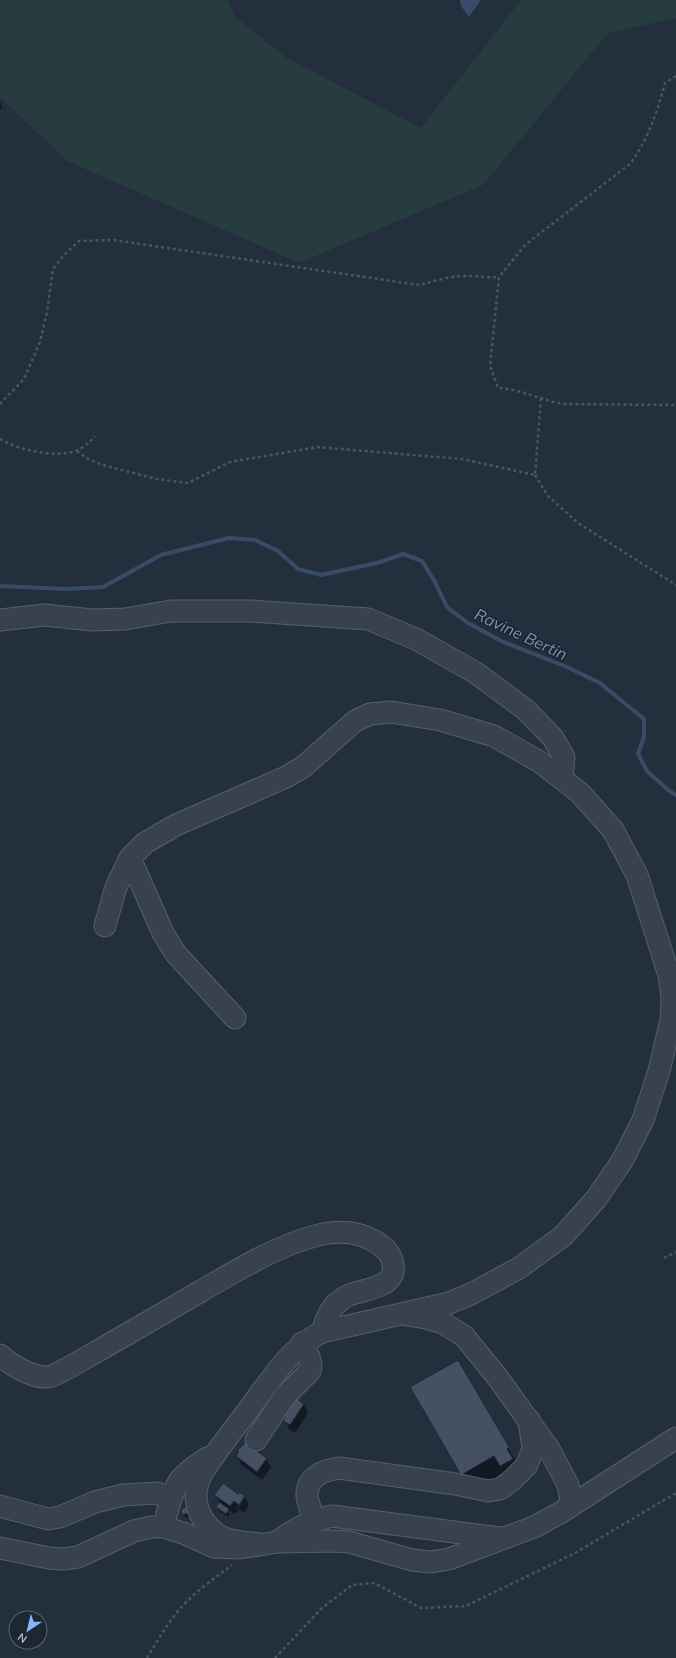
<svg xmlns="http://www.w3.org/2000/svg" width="676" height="1658" font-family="Mulish,sans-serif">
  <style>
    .green { fill: #263c3f }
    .water { fill: #394c67 }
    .shadow { fill: #0007; fill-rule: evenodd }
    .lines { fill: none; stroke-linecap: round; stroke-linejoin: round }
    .stream { stroke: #394c67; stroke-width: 4 }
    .building { fill: #455162; stroke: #1f2835 }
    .minor-casing { stroke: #565f6c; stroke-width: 23 }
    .path { stroke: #44595c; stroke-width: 2.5; stroke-dasharray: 3 3; stroke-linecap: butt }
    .minor { stroke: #38414e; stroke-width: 21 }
    .labels { text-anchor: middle; stroke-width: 3.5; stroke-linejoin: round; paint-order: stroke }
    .water-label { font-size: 16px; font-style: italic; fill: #7c92b1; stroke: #1d2633 }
  </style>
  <rect width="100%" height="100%" fill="#242f3e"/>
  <polygon class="green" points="0,0 228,0 235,17 287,58 421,128 521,0 676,0 676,18 608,33 483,185 299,263 67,161 0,97"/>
  <polygon class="water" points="460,0 481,0 469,17 461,6"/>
  <g class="shadow">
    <polygon points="0,102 2,109 0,109"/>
    <polygon points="458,1361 518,1465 472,1491 412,1388"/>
    <polygon points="293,1398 304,1405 308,1413 295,1433 289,1429 282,1414"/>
    <polygon points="237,1456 266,1459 271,1467 262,1480 242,1465"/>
    <path d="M240,1493l5,4 4,8 -5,8 -5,-4 -4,5 -8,-5 3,5 -2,3 -9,-6 -2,-4 3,-4 -5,-8h23zM241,1501h2l-6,9 -1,-1z"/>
    <polygon points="188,1512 189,1517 186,1518 183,1514"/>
  </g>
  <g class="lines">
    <polyline class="stream" points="0,586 67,589 103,587 161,555 229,538 255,540 278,551 298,569 321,575 377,563 403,554 422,561 435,582 447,607 468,623 501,641 567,667 600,683 644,719 644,737 638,754 647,771 668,790 676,795"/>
  </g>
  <g class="building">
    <polygon points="458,1360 509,1447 507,1449 513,1459 500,1466 494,1456 461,1475 410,1387"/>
    <polygon points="293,1396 304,1404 290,1425 283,1421 285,1417 280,1414"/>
    <polygon points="245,1443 267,1458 257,1472 236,1456 239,1452 237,1451"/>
    <polygon points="223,1483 238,1494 239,1492 245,1496 239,1505 234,1501 230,1506 214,1495"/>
    <polygon points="219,1502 229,1509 226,1514 216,1507"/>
    <polygon points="186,1507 188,1513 182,1515 181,1509"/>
  </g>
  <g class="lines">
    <defs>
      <g id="minor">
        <polyline points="0,620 44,615 92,620 125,619 171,611 251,611 368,619 416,639 476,673 526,710 553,738 564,757 562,779"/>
        <polyline points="130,858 163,933 176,954 235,1018"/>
        <path d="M105,926l11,-39 14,-29 15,-15 31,-18 110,-48 17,-10 52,-46 15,-7 21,-2 49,8 54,16 46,26 40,31 33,37 24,45 32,100 3,23 -1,22 -12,51 -16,49 -21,41 -26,38 -33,37 -44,32 -48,26 -22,9 -127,29c-34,17 -54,52 -76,81 -13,17 -26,34 -38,51 -3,5 -7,10 -9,16 -10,24 6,53 31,60 9,2 20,3 30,4"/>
        <polyline points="407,1315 426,1318 443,1323 464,1336 498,1378 549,1449 568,1485 572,1505"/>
        <path d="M0,1355c11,10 32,23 48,22 6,-1 14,-6 20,-9 44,-25 89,-51 133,-77 37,-21 73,-44 114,-55 22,-6 45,-5 64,8 9,6 16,16 14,28 -3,15 -29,18 -41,22 -5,1 -11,6 -15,9 -8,7 -12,20 -15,29"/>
        <polyline points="256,1440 285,1396 310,1371 311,1365 309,1357 302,1343"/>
        <polyline points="0,1506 48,1519 60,1517 95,1502 123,1495 157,1493 170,1499"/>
        <path d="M167,1513c8,-32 13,-37 40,-55"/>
        <path d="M314,1520c-2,-8 -6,-16 -7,-24 -1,-19 17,-26 32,-28l116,16 33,7 12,-2 11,-8 16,-16 6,-17 -4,-28"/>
        <path d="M277,1542c20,-15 31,-20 55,-26l168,22"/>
        <polyline points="0,1548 49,1558 63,1559 78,1557 134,1531 151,1527 163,1527 183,1533 214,1547 240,1548 277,1542 334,1541 349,1542 412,1560 431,1562 449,1559 534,1527 560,1513 676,1438"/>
      </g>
    </defs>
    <use href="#minor" class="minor-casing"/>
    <g class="path">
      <path d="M676,76l-11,7c-8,30 -17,56 -35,81l-105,81 -26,32 -9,89 8,22c23,1 42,12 65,16l113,1"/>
      <path d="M0,404l24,-25 16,-37 7,-30 6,-43 10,-13 16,-15 34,-1 306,45c16,-4 34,-10 51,-9 10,0 19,2 29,1"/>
      <path d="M0,439c18,11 58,20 78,11 7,-4 12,-8 17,-14"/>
      <polyline points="77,451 88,459 103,465 156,479 188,483 230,462 318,447 462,459 535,475 541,398"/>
      <polyline points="535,475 548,496 578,523 676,585"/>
      <polyline points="664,1258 676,1252"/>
      <path d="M147,1658c8,-13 16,-27 25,-39 15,-22 39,-38 60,-54"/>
      <polyline points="275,1658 322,1608 352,1585 374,1583 421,1608 466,1606 575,1553 676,1493"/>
    </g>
    <use href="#minor" class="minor"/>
  </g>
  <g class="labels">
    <g class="water-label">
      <text transform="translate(521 634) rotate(25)" y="6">Ravine Bertin</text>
    </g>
  </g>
  <g transform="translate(28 1630) rotate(215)"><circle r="19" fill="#1d2633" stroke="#59626f"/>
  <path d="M0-3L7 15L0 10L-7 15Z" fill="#8ab4f8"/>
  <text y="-6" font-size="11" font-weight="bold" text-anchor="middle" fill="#b4bcc9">N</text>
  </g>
</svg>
